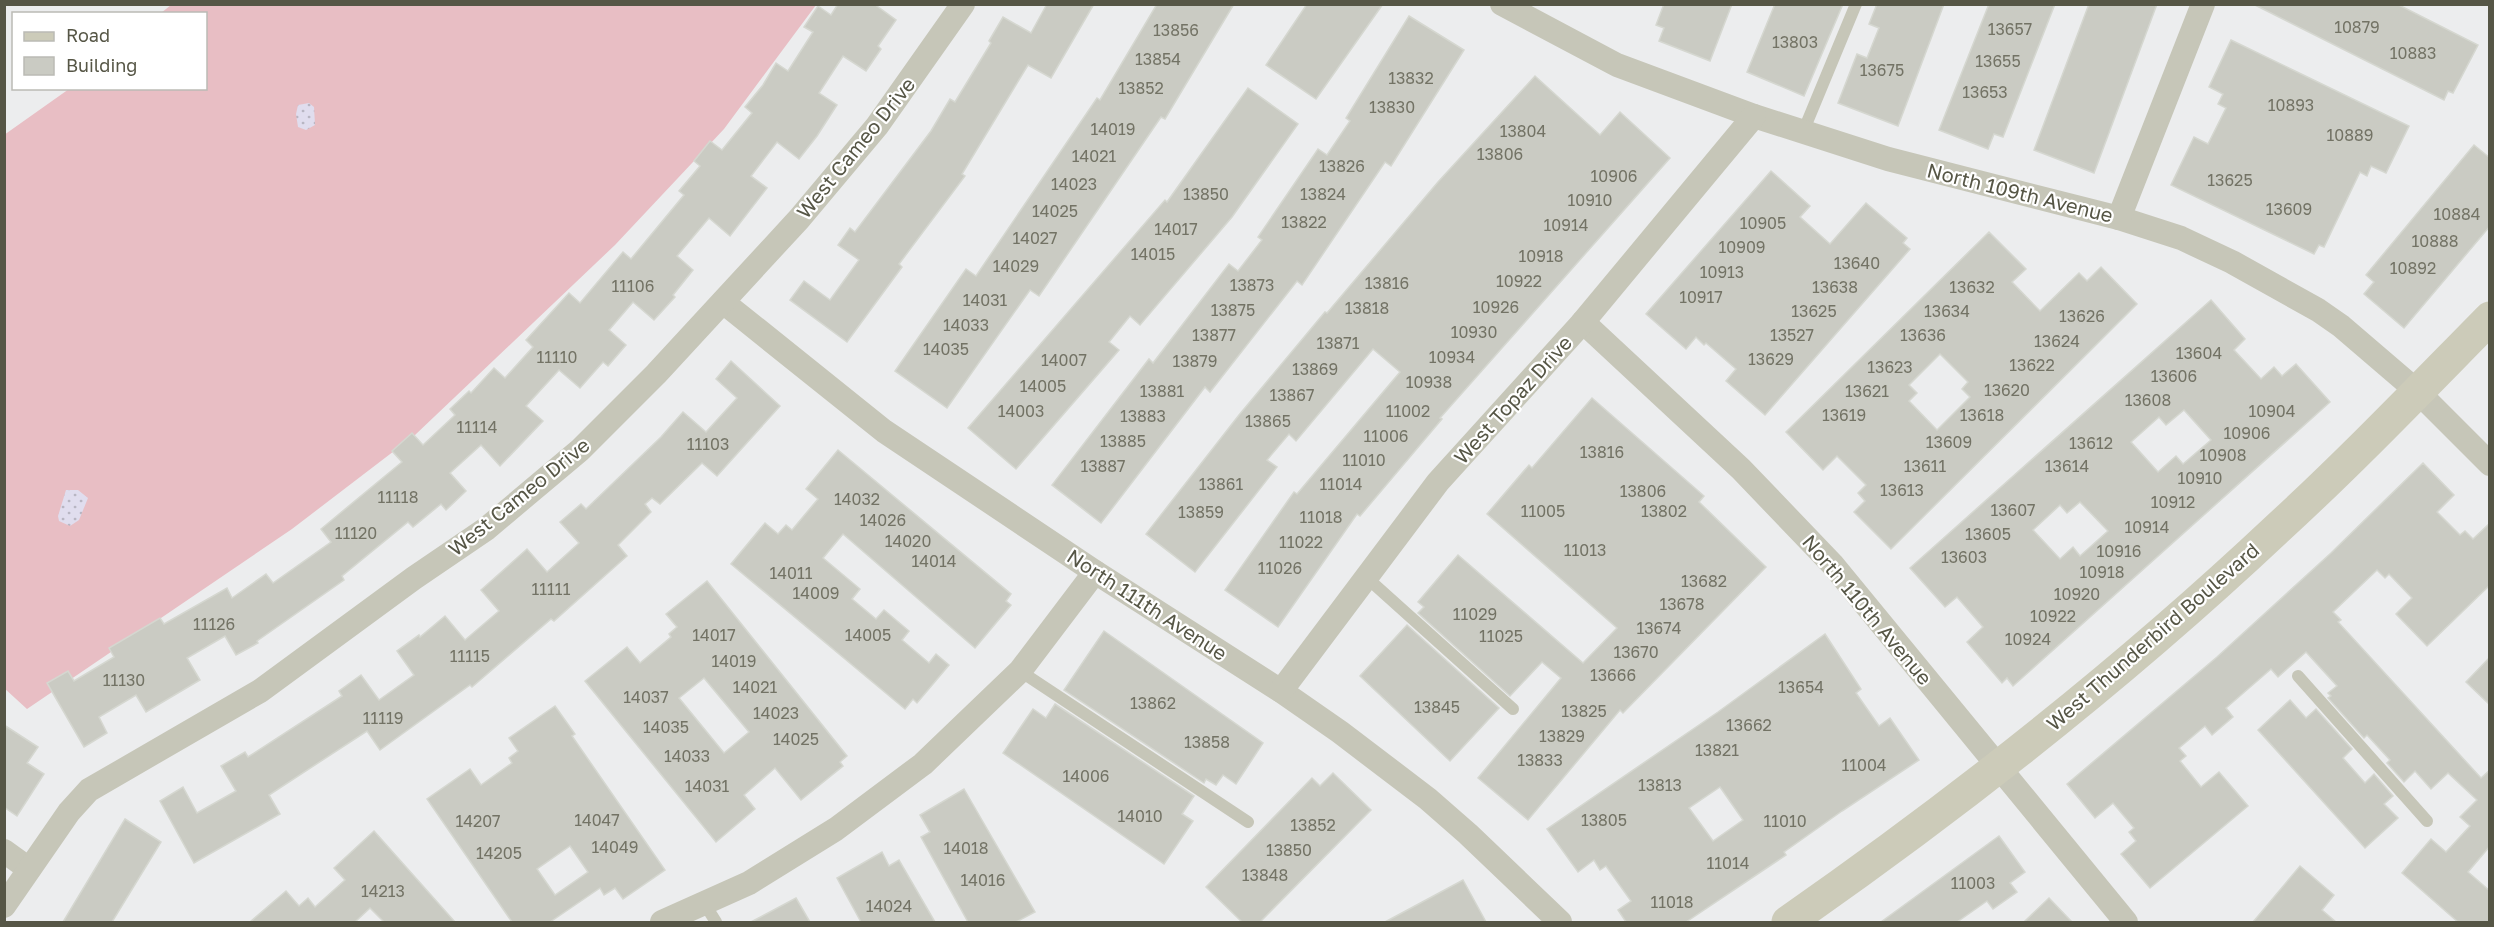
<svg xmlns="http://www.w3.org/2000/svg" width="2494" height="927" font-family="'Golos Text',sans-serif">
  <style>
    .grass { fill: #e8bec4 }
    .sand { fill: url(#sand-dots) }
    .building { fill: #cacbc3; stroke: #d5d7d0; stroke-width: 1.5; fill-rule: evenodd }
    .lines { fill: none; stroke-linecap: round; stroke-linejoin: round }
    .lane { stroke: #c6c6b8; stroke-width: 12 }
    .street { stroke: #c6c6b8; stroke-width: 24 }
    .secondary { stroke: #cccbb9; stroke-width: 33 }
    .labels { text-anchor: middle; stroke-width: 4.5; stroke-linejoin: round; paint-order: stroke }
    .number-label { font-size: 16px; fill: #737365 }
    .street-label { font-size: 20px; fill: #565646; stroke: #fff }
  </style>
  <defs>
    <pattern id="sand-dots" width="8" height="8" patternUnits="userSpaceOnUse" patternTransform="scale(1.5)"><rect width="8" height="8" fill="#e0ddee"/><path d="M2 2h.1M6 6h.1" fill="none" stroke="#b8b6c3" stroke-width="1.8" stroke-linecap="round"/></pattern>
  </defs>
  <rect width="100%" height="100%" fill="#ecedee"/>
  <polygon class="grass" points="171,5 816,5 724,129 615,245 415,435 292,529 27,709 4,688 4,135 69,89 206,88 206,14 161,13"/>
  <g class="sand">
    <polygon points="309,103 314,107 315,125 306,130 298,127 296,114 298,105"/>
    <polygon points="66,490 78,490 88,498 79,520 70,526 59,521 58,516"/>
  </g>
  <g class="building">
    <polygon points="838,4 874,4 896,20 878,46 881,49 866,71 843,56 819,93 837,105 817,136 799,159 777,142 751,176 767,188 730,236 709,218 677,256 693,270 673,295 675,297 654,320 633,302 609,330 626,345 608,366 603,362 580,388 559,370 526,406 543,421 500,466 481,445 450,473 466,491 446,510 441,504 413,527 408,522 342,576 344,580 257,641 258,643 236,655 225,636 187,658 200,680 146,712 136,695 99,717 107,733 84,747 47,683 68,671 74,681 114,657 109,648 160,618 164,624 227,588 232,598 266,574 273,583 331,542 321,529 402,462 392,451 412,433 423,445 455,415 450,409 469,391 471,393 494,368 505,378 533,347 526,340 569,293 580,303 623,252 631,259 684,195 679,191 700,166 694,161 710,141 722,150 752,113 745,107 763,85 776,63 788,71 813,32 804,27 818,6 831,15"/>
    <polygon points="1047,4 1094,4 1051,78 1028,65 962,174 965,176 899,264 902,267 847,342 790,300 804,281 830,300 859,260 838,245 850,228 855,232 931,131 950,99 955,102 991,43 989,41 1003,17 1031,33"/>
    <polygon points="1157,4 1234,4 1165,119 1161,117 1039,296 1030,290 947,408 895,371 966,269 976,276 1097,98 1100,100"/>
    <polygon points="1307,4 1383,4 1316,99 1266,65"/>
    <polygon points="1664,4 1732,4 1710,61 1659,41 1664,28 1656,25"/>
    <polygon points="1775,4 1843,4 1804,96 1747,72"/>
    <polygon points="1877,4 1944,4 1898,126 1838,103 1857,54 1867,58 1879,28 1869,24"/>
    <polygon points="1989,4 2055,4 2003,137 1994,134 1988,149 1939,130"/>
    <polygon points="2089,4 2157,4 2094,173 2034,150"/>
    <polygon points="2253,4 2397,4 2478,45 2453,93 2448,91 2444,100"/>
    <polygon points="1409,16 1464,50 1391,166 1385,162 1302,285 1297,281 1210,392 1205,387 1101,523 1052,485 1149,359 1153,363 1229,264 1238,271 1262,240 1258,237 1318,149 1327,155 1350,121 1346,118"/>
    <polygon points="2231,40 2409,126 2386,173 2371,166 2367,176 2360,172 2324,247 2319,245 2314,254 2171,185 2194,137 2208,144 2226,108 2218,104 2223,94 2209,87"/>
    <polygon points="1535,76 1600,135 1620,112 1670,158 1440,418 1442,419 1360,516 1357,514 1278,627 1225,590 1294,492 1297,494 1400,372 1373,349 1296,441 1289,434 1267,460 1277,467 1195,572 1146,534 1239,415 1325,312 1327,313 1438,182"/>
    <polygon points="1248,88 1298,124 1232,217 1140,325 1130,316 1109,342 1119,350 1016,469 968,428 1165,200 1167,202"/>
    <polygon points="2474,145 2490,158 2490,226 2404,328 2364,294 2374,282 2366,275"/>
    <polygon points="1771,171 1810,206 1800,217 1830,244 1866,203 1907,238 1903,243 1910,249 1765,415 1726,381 1736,369 1706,343 1704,345 1696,337 1686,349 1646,314"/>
    <path d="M1989,232l37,37 -14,13 28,29 39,-38 8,8 14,-14 36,37 -246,245 -37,-37 11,-11 -7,-8 8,-8 -29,-29 -14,14 -37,-38zM1940,354l28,28 -6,7 8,8 -33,33 -28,-29 8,-8 -8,-8z"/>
    <path d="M2211,300l34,39 -11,11 27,29 13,-12 8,9 14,-12 34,38 -317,284 -6,-8 -5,5 -35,-41 16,-15 -26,-30 -12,10 -35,-39zM2184,410l27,30 -28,24 -7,-8 -18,16 -27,-30 28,-25 7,8zM2080,502l28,29 -28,25 -7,-9 -13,12 -27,-29 27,-25 7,8z"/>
    <polygon points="731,361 780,406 717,476 702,463 660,504 652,498 645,504 651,512 618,545 627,556 554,621 551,619 472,687 470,685 380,750 367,731 269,795 280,814 194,863 160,801 183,787 197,813 236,791 221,766 245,752 248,757 342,696 339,691 361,675 379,700 414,675 397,651 419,635 420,637 445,616 465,640 499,611 481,590 527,549 547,572 579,543 560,522 581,504 586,509 661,437 683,412 706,432 737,398 716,379"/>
    <polygon points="1592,398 1704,496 1699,502 1766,567 1623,713 1620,710 1528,820 1478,778 1561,678 1542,662 1510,696 1418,613 1424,607 1418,602 1458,555 1583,663 1617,628 1487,514 1529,465 1532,468"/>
    <polygon points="838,450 1011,594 1006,601 1011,605 975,648 843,534 823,558 860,589 852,599 876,619 884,610 909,631 902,640 929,663 936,654 949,665 917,703 913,699 905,709 731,564 765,523 778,534 786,525 792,530 818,499 806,489"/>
    <polygon points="2423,463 2454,495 2437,512 2460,535 2465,531 2473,539 2490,523 2490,585 2427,646 2396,614 2412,598 2389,574 2385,578 2377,570 2333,612 2341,620 2338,622 2481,778 2490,770 2490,846 2468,872 2490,891 2490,922 2458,922 2402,873 2431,839 2446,852 2470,826 2460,817 2477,800 2448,773 2431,789 2415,771 2404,782 2387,763 2390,760 2367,735 2364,738 2328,698 2331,696 2328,693 2337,686 2306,652 2278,677 2271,669 2226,708 2233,717 2212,735 2205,726 2179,748 2186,756 2180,761 2201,787 2219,772 2248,806 2150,888 2121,854 2136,841 2129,832 2134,828 2113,803 2095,818 2067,784 2217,657 2331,553"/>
    <path d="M707,581l140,175 -7,6 3,4 -42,34 -26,-32 -31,27 11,14 -39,33 -131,-161 42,-34 13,16 31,-26 -2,-3 8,-7 -11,-13zM704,678l45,54 -25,21 -45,-55z"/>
    <polygon points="1407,625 1499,708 1450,761 1360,676"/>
    <polygon points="1104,631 1263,743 1236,784 1223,775 1216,785 1206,779 1204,783 1064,690"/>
    <path d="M1825,634l36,55 -5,4 23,33 11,-8 29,42 -77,51 -58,41 2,3 -100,67h-60l-8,-12 13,-9 -25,-35 -6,4 -6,-10 -16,12 -31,-43 171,-117zM1720,787l23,33 -30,21 -24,-33z"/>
    <polygon points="2490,657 2490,705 2466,682"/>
    <polygon points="2290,700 2306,718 2316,709 2352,749 2343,758 2365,783 2374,774 2393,796 2384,804 2398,818 2365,848 2258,730"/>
    <polygon points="1055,704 1194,796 1182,814 1193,821 1164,864 1003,753 1033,709 1046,718"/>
    <path d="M555,706l20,28 -3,2 93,134 -42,29 -8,-11 -11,7 -4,-7 -50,34h-38l-85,-123 43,-30 11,16 31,-22 -3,-5 9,-7 -9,-13zM570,846l18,26 -33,23 -18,-26z"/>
    <polygon points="4,725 38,747 27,763 44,774 17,816 4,807"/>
    <polygon points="1333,773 1371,810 1260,922 1242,922 1206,887 1312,778 1320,786"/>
    <polygon points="964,789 1035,912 1016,922 968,922 921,837 930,832 920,815"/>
    <polygon points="125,819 161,842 112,922 63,922"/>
    <polygon points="374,831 455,922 384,922 370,908 355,922 250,922 286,891 299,906 308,898 315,907 345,880 334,868"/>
    <polygon points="1999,836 2025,872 2010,883 2017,892 1993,909 1987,901 1957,922 1881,922"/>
    <polygon points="882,852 889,866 899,860 935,922 861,922 837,878"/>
    <polygon points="2300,866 2334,895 2322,910 2336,922 2253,922"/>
    <polygon points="1463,880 1486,922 1385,922 1426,900"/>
    <polygon points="796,898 810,922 751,922"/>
    <polygon points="2049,898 2072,922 2024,922"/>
  </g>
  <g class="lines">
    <g class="lane">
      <polyline points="1803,132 1856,4"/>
      <polyline points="1366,577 1513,709"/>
      <polyline points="1020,671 1248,822"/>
      <polyline points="2298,676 2427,821"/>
      <polyline points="704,903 716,922"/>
    </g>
    <g class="street">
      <polyline points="1502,4 1617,65 1754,116 1888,159 2119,218 2181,238 2232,262 2318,310 2341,326 2418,392 2490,464"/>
      <polyline points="2119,218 2203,4"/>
      <polyline points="723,302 884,431 1095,572 1281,691 1340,732 1428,799 1468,834 1560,922"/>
      <polyline points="1583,322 1741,469 1833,565 2126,922"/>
      <polyline points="1281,691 1438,482 1583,322 1754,116"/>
      <polyline points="4,851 29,869"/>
      <polyline points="4,906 69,812 89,790 260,691 414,578 486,529 580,450 656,374 799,219 877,126 963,4"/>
      <polyline points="662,922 749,883 836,829 923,764 1020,671 1095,572"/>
    </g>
    <path class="secondary" d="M1788,922c172,-120 337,-250 490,-394 73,-67 142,-139 212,-210"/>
  </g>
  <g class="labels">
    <g class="number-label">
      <text x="2357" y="33">10879</text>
      <text x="2010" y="35">13657</text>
      <text x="1176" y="36">13856</text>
      <text x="1795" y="48">13803</text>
      <text x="2413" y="59">10883</text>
      <text x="1158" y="65">13854</text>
      <text x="1998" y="67">13655</text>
      <text x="1882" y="76">13675</text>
      <text x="1411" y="84">13832</text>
      <text x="1141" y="94">13852</text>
      <text x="1985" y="98">13653</text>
      <text x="2291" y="111">10893</text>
      <text x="1392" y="113">13830</text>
      <text x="1113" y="135">14019</text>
      <text x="1523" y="137">13804</text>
      <text x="2350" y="141">10889</text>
      <text x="1500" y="160">13806</text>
      <text x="1094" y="162">14021</text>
      <text x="1342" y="172">13826</text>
      <text x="1614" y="182">10906</text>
      <text x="2230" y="186">13625</text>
      <text x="1074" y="190">14023</text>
      <text x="1206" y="200">13850</text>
      <text x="1323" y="200">13824</text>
      <text x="1590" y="206">10910</text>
      <text x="2289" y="215">13609</text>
      <text x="1055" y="217">14025</text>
      <text x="2457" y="220">10884</text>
      <text x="1304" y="228">13822</text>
      <text x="1763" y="229">10905</text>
      <text x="1566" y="231">10914</text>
      <text x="1176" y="235">14017</text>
      <text x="1035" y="244">14027</text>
      <text x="2435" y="247">10888</text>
      <text x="1742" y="253">10909</text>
      <text x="1153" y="260">14015</text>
      <text x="1541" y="262">10918</text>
      <text x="1857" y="269">13640</text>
      <text x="1016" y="272">14029</text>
      <text x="2413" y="274">10892</text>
      <text x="1722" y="278">10913</text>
      <text x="1519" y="287">10922</text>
      <text x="1387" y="289">13816</text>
      <text x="1252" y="291">13873</text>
      <text x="633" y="292">11106</text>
      <text x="1835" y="293">13638</text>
      <text x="1972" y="293">13632</text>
      <text x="1701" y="303">10917</text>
      <text x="985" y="306">14031</text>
      <text x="1496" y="313">10926</text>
      <text x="1367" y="314">13818</text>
      <text x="1233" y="316">13875</text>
      <text x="1814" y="317">13625</text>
      <text x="1947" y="317">13634</text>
      <text x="2082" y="322">13626</text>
      <text x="966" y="331">14033</text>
      <text x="1474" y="338">10930</text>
      <text x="1214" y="341">13877</text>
      <text x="1792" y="341">13527</text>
      <text x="1923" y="341">13636</text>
      <text x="2057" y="347">13624</text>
      <text x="1338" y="349">13871</text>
      <text x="946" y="355">14035</text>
      <text x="2199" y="359">13604</text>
      <text x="557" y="363">11110</text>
      <text x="1452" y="363">10934</text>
      <text x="1771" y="365">13629</text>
      <text x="1064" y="366">14007</text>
      <text x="1195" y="367">13879</text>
      <text x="2032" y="371">13622</text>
      <text x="1890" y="373">13623</text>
      <text x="1315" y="375">13869</text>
      <text x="2174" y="382">13606</text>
      <text x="1429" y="388">10938</text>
      <text x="1043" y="392">14005</text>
      <text x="2007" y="396">13620</text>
      <text x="1162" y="397">13881</text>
      <text x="1867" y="397">13621</text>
      <text x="1292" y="401">13867</text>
      <text x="2148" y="406">13608</text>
      <text x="1021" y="417">14003</text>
      <text x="1408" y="417">11002</text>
      <text x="2272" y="417">10904</text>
      <text x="1844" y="421">13619</text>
      <text x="1982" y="421">13618</text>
      <text x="1143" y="422">13883</text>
      <text x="1268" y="427">13865</text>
      <text x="477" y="433">11114</text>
      <text x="2247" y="439">10906</text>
      <text x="1386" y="442">11006</text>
      <text x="1123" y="447">13885</text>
      <text x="1949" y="448">13609</text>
      <text x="2091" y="449">13612</text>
      <text x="708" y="450">11103</text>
      <text x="1602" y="458">13816</text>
      <text x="2223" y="461">10908</text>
      <text x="1364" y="466">11010</text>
      <text x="1103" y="472">13887</text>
      <text x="1925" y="472">13611</text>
      <text x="2067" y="472">13614</text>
      <text x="2200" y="484">10910</text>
      <text x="1221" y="490">13861</text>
      <text x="1341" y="490">11014</text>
      <text x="1902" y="496">13613</text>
      <text x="1643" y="497">13806</text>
      <text x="398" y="503">11118</text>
      <text x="857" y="505">14032</text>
      <text x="2173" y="508">10912</text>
      <text x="2013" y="516">13607</text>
      <text x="1543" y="517">11005</text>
      <text x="1664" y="517">13802</text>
      <text x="1201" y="518">13859</text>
      <text x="1321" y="523">11018</text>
      <text x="883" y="526">14026</text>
      <text x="2147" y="533">10914</text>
      <text x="356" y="539">11120</text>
      <text x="1988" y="540">13605</text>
      <text x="908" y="547">14020</text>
      <text x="1301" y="548">11022</text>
      <text x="1585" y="556">11013</text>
      <text x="2119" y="557">10916</text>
      <text x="1964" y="563">13603</text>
      <text x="934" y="567">14014</text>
      <text x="1280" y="574">11026</text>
      <text x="2102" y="578">10918</text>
      <text x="791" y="579">14011</text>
      <text x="1704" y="587">13682</text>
      <text x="551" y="595">11111</text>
      <text x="816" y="599">14009</text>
      <text x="2077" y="600">10920</text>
      <text x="1682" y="610">13678</text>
      <text x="1475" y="620">11029</text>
      <text x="2053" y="622">10922</text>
      <text x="214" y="630">11126</text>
      <text x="1659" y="634">13674</text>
      <text x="714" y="641">14017</text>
      <text x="868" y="641">14005</text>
      <text x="1501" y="642">11025</text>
      <text x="2028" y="645">10924</text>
      <text x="1636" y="658">13670</text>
      <text x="470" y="662">11115</text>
      <text x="734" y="667">14019</text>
      <text x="1613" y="681">13666</text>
      <text x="124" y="686">11130</text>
      <text x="755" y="693">14021</text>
      <text x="1801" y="693">13654</text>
      <text x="646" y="703">14037</text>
      <text x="1153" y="709">13862</text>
      <text x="1437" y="713">13845</text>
      <text x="1584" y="717">13825</text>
      <text x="776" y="719">14023</text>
      <text x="383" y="724">11119</text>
      <text x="1749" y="731">13662</text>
      <text x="666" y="733">14035</text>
      <text x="1562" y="742">13829</text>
      <text x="796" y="745">14025</text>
      <text x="1207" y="748">13858</text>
      <text x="1717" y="756">13821</text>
      <text x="687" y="762">14033</text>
      <text x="1540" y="766">13833</text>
      <text x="1864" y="771">11004</text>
      <text x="1086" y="782">14006</text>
      <text x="1660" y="791">13813</text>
      <text x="707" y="792">14031</text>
      <text x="1140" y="822">14010</text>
      <text x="597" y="826">14047</text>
      <text x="1604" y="826">13805</text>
      <text x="478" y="827">14207</text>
      <text x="1785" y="827">11010</text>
      <text x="1313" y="831">13852</text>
      <text x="615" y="853">14049</text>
      <text x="966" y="854">14018</text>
      <text x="1289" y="856">13850</text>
      <text x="499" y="859">14205</text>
      <text x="1728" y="869">11014</text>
      <text x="1265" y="881">13848</text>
      <text x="983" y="886">14016</text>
      <text x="1973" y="889">11003</text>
      <text x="383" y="897">14213</text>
      <text x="1672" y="908">11018</text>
      <text x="889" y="912">14024</text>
    </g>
    <g class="street-label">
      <text transform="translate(856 148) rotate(-51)" y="7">West Cameo Drive</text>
      <text transform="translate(2020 193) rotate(14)" y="7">North 109th Avenue</text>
      <text transform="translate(1513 400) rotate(-48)" y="7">West Topaz Drive</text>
      <text transform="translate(519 497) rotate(-39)" y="7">West Cameo Drive</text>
      <text transform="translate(1147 605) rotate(33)" y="7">North 111th Avenue</text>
      <text transform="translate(1867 610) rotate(50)" y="7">North 110th Avenue</text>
      <text transform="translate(2153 637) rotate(-41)" y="7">West Thunderbird Boulevard</text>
    </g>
  </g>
  <rect width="2494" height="927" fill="none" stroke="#565646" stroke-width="12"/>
  <rect x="12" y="12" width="195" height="78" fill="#ffffff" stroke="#bbbbb5" stroke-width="1.5"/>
  <rect x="24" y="32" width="30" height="9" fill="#cccbb9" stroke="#bbbbb5" stroke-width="1.5"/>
  <text x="66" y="42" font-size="18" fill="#565646">Road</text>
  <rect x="24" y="57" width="30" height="18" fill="#cacbc3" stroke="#bbbbb5" stroke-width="1.5"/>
  <text x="66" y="72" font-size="18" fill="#565646">Building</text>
</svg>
